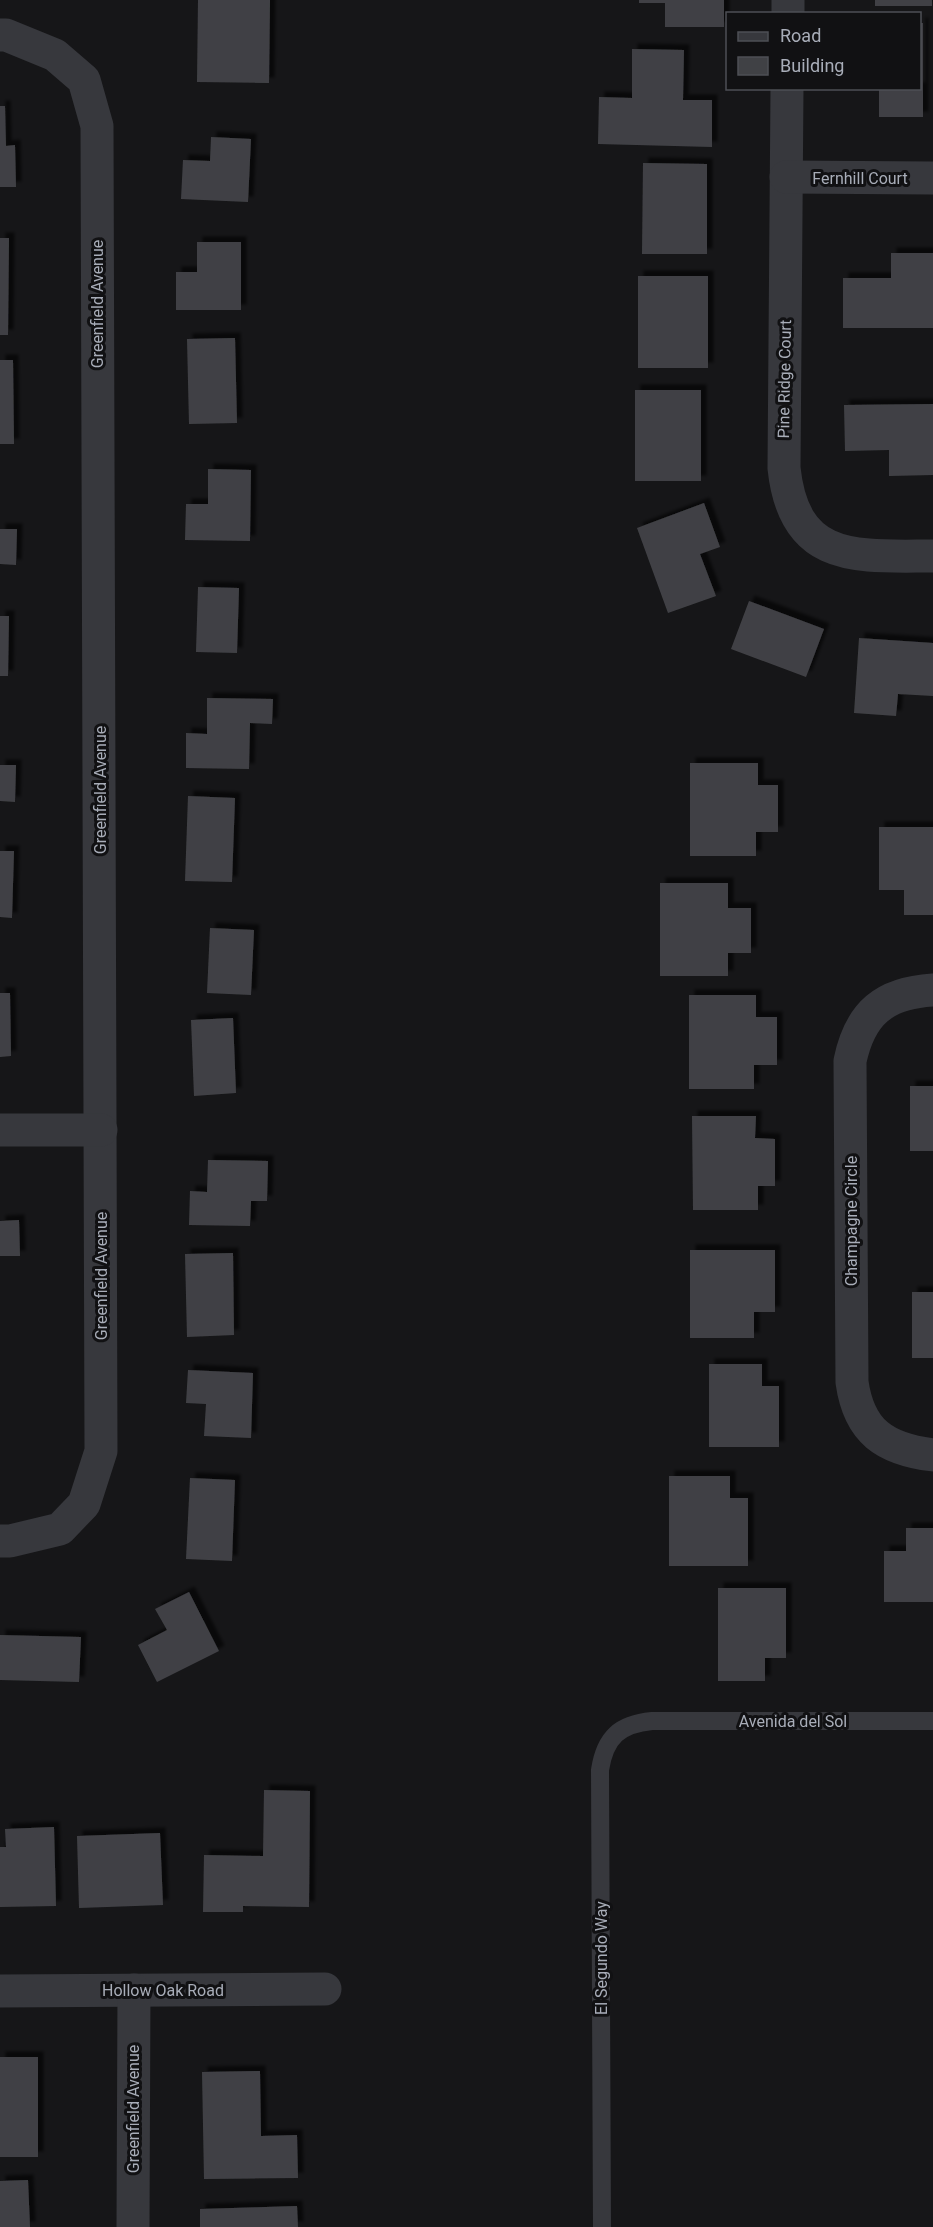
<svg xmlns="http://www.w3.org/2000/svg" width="933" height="2227" font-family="Roboto,sans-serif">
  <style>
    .building { fill: #404145; filter: url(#shadow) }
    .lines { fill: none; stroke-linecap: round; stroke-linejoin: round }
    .lane { stroke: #37383d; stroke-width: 18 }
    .street { stroke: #37383d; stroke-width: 33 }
    .labels { text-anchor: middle; stroke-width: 6; stroke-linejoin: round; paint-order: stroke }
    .street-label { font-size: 16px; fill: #a8adb8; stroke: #111113 }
  </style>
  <defs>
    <filter id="shadow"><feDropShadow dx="5.5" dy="-5.5" stdDeviation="1.5" flood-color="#0009"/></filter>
  </defs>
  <rect width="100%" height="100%" fill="#161618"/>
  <g class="building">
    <polygon points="198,0 270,0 269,83 197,82"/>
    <polygon points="639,0 724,0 724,27 665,27 665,3 639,3"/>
    <rect x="875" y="0" width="57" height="6"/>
    <polygon points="920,23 923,23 923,117 879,117 879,88 920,88"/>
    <polygon points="632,49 684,50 683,100 712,100 712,147 598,144 599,97 632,98"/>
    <polygon points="0,106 5,106 6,146 15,145 16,187 0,187"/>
    <polygon points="211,137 251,139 248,202 181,199 183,160 210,161"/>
    <polygon points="643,163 707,164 707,254 642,254"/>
    <polygon points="0,238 9,238 8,335 0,335"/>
    <polygon points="197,242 241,242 241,310 176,310 176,272 197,272"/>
    <polygon points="891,253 933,253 933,328 843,328 843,278 891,278"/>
    <rect x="638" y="276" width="70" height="92"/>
    <polygon points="235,338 237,423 189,424 187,339"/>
    <polygon points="0,360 13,360 14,444 0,444"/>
    <rect x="635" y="390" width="66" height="91"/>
    <polygon points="933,404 933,475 889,476 889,450 845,451 844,405"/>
    <polygon points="208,469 251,470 250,541 185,540 186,504 208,504"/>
    <polygon points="704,503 720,547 700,554 716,596 668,613 637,528"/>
    <polygon points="0,529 17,529 16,565 0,564"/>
    <polygon points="198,587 239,588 237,653 196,652"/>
    <polygon points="749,601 824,629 806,677 731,649"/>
    <polygon points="0,616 9,616 8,676 0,676"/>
    <polygon points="859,638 933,643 933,696 898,694 896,716 854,713"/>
    <polygon points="207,698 273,699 272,724 250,723 249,769 186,768 186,733 207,734"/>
    <polygon points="690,763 758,763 758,785 778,785 778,832 756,832 756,856 690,856"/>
    <polygon points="0,765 16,765 15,802 0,801"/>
    <polygon points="188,796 235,798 232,882 185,881"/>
    <polygon points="879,827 933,827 933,915 904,915 904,890 879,890"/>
    <polygon points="0,851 14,851 12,918 0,917"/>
    <polygon points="660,883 728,883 728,908 751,908 751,953 728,953 728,976 660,976"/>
    <polygon points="210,928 254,930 251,995 207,993"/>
    <polygon points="0,993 10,993 11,1056 0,1057"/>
    <polygon points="689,995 756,995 756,1017 777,1017 777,1065 754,1065 754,1089 689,1089"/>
    <polygon points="233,1018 236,1093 194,1096 191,1020"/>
    <rect x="910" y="1086" width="23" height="65"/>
    <polygon points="692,1116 756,1116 755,1138 775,1139 775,1186 758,1186 758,1210 693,1210"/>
    <polygon points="208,1160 268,1161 267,1201 251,1201 250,1226 189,1225 190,1191 207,1192"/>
    <polygon points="19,1220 20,1256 0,1256 0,1221"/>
    <polygon points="690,1250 775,1250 775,1312 754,1312 754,1338 690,1338"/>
    <polygon points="233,1253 234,1335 187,1337 185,1254"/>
    <rect x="912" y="1292" width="21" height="66"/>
    <polygon points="709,1364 762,1364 762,1386 779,1386 779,1447 709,1447"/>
    <polygon points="188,1370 253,1373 251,1438 204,1436 206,1404 186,1403"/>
    <polygon points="669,1476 730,1476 730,1498 748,1498 748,1566 669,1566"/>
    <polygon points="190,1478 235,1480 232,1561 186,1559"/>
    <polygon points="906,1528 933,1528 933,1602 884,1602 884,1551 906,1551"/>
    <polygon points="718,1588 786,1588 786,1658 765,1658 765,1681 718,1681"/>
    <polygon points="189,1592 219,1651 157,1682 138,1645 167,1630 155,1609"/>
    <polygon points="0,1635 81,1637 79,1682 0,1680"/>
    <polygon points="264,1790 310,1791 309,1907 243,1906 243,1912 203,1912 204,1855 263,1856"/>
    <polygon points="54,1827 56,1906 0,1907 0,1847 6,1847 5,1829"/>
    <polygon points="160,1833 163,1905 79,1908 77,1836"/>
    <rect x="0" y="2057" width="38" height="100"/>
    <polygon points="260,2071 261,2136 297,2135 298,2178 204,2179 202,2072"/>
    <polygon points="28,2180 30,2227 0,2227 0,2181"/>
    <polygon points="297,2206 298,2227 200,2227 200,2209"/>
  </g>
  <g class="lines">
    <path class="lane" d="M602,2227l-2,-457c5,-33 20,-46 52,-49h281"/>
    <g class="street">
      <polyline points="788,14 788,0"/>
      <polyline points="0,35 6,35 55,55 84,80 97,126 101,1451 84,1504 60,1529 10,1541 0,1541"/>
      <path d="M787,88l-3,380c10,96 73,88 149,88"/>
      <polyline points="786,177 933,178"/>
      <path d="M933,990c-49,3 -73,23 -83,71l2,321c7,50 33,67 81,73"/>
      <polyline points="0,1130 101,1130"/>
      <polyline points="0,1991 325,1989"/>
      <polyline points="133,2227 134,1990"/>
    </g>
  </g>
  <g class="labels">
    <g class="street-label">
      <text x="860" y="184">Fernhill Court</text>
      <text transform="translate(97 304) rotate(-90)" y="6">Greenfield Avenue</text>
      <text transform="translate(784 379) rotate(-89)" y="6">Pine Ridge Court</text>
      <text transform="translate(100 790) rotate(-90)" y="6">Greenfield Avenue</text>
      <text transform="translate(851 1221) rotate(-90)" y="6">Champagne Circle</text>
      <text transform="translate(101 1276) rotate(-90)" y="6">Greenfield Avenue</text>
      <text x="793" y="1727">Avenida del Sol</text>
      <text transform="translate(601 1958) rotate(-90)" y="6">El Segundo Way</text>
      <text x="163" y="1996">Hollow Oak Road</text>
      <text transform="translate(133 2109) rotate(-90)" y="6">Greenfield Avenue</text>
    </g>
  </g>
  <rect x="726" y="12" width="195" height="78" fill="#111113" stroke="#4d4f55" stroke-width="1.5"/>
  <rect x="738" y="32" width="30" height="9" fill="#37383d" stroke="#4d4f55" stroke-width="1.5"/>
  <text x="780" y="42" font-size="18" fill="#a8adb8">Road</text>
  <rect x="738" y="57" width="30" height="18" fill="#404145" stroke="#4d4f55" stroke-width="1.5"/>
  <text x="780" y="72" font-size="18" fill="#a8adb8">Building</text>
</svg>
